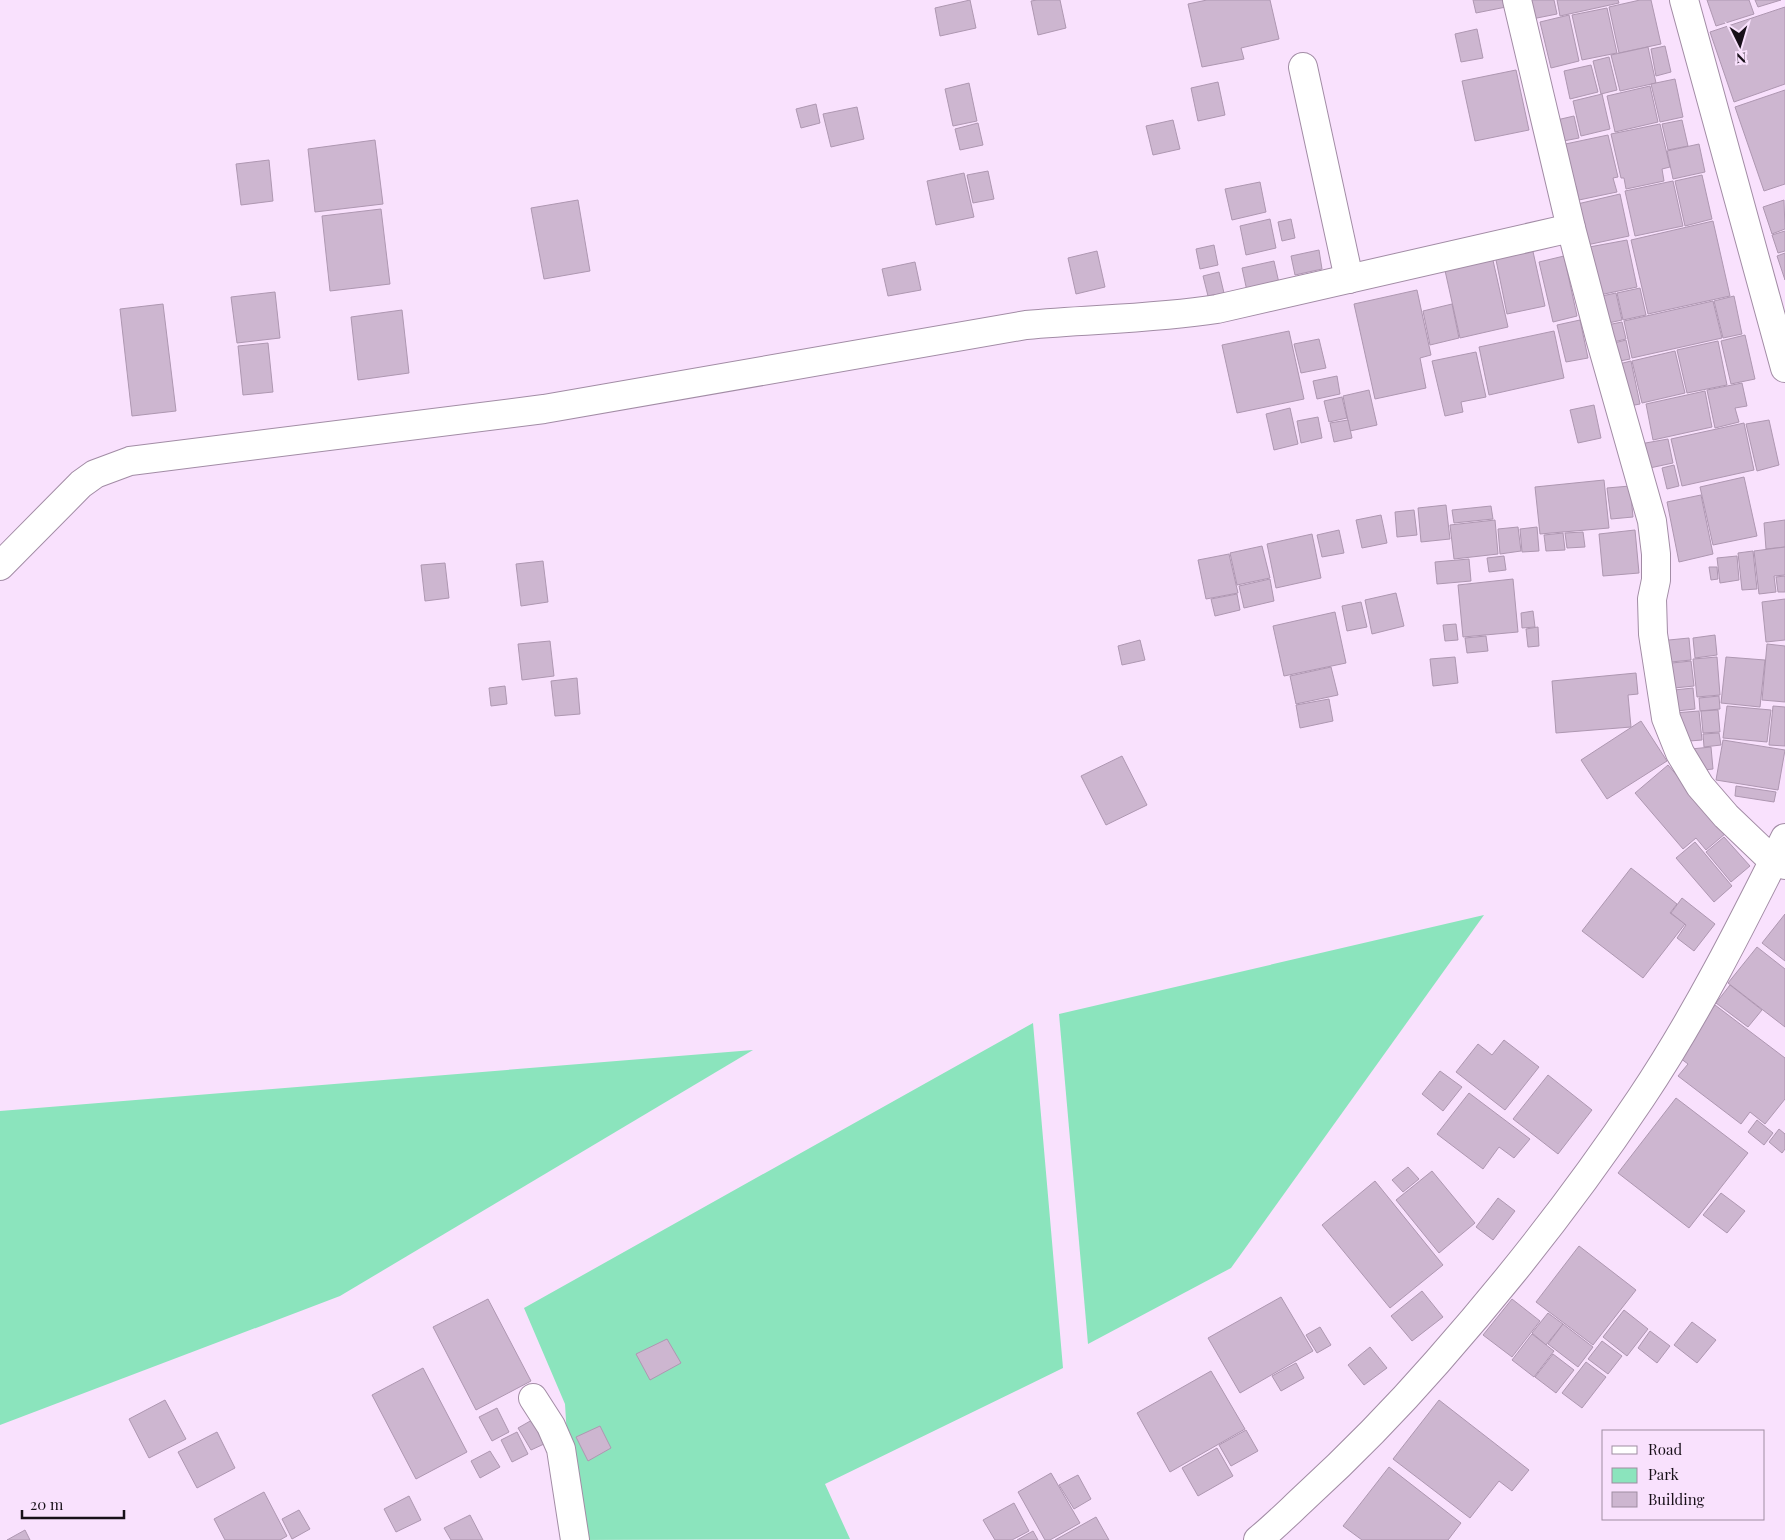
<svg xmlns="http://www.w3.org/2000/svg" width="1785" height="1540" font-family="'Playfair Display',serif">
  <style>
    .green { fill: #8be4bd }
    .building { fill: #cdb6d0; stroke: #ae97b1 }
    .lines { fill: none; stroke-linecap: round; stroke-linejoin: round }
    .minor-casing { stroke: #a28ca5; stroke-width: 30 }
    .minor { stroke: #fff; stroke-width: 28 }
  </style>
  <rect width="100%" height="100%" fill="#f9e1fd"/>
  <g class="green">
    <polygon points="1484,915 1231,1268 1088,1344 1059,1014"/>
    <polygon points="1033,1023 1063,1368 825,1484 850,1539 577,1540 573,1533 565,1404 524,1308"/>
    <polygon points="753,1050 340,1296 0,1425 0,1111"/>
  </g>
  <g class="building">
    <polygon points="970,0 976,28 940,36 935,8"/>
    <polygon points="1037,0 1060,0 1066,28 1038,35 1031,1"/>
    <polygon points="1207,0 1270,0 1279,39 1241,48 1244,59 1202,67 1188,4"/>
    <polygon points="1473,0 1510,0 1511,6 1476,13"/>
    <polygon points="1528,0 1554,0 1557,14 1532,19"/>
    <polygon points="1557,0 1618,0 1619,3 1560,16"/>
    <polygon points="1640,0 1651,0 1661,44 1619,53 1609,7"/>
    <polygon points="1707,0 1749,0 1754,14 1716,26"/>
    <polygon points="1755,0 1781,0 1758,7"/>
    <polygon points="1785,7 1785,84 1734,102 1710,32"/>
    <polygon points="1607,8 1617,53 1582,60 1572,15"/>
    <polygon points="1569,15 1579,61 1551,68 1540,22"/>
    <polygon points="1477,29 1483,58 1461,62 1455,34"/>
    <polygon points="1665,46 1671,72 1656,76 1651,49"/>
    <polygon points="1648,47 1656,83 1620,91 1611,55"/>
    <polygon points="1609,57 1617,90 1601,94 1593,61"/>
    <polygon points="1591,65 1598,92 1570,99 1564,71"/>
    <polygon points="1516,70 1529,130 1475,141 1462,81"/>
    <polygon points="1675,79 1683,117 1660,122 1651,84"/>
    <polygon points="1218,82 1225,115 1198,121 1191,88"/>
    <polygon points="969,83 977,121 953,126 945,89"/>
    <polygon points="1650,86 1658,122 1615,132 1607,96"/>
    <polygon points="1785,90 1785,184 1764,191 1735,107"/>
    <polygon points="1602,94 1610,129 1581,136 1573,101"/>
    <polygon points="816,104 820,123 801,128 796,109"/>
    <polygon points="857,107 864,139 831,147 823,114"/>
    <polygon points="1574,116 1579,138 1553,143 1548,122"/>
    <polygon points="1173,120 1180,149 1153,155 1146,126"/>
    <polygon points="1682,120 1688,146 1668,150 1662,124"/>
    <polygon points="978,123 983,145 960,150 955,129"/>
    <polygon points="1660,124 1670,167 1662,169 1664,181 1626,189 1624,178 1621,178 1611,134"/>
    <polygon points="1608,135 1618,177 1613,178 1617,192 1579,200 1576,186 1565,189 1556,146"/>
    <polygon points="375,140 383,204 315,212 308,149"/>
    <polygon points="1699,144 1705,172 1673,179 1667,151"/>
    <polygon points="269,160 273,201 241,205 236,164"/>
    <polygon points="988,171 994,199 973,203 967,175"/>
    <polygon points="964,173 974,217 936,225 927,181"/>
    <polygon points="1702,175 1712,219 1685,226 1675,181"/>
    <polygon points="1673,181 1683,226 1635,236 1625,191"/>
    <polygon points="1260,182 1266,212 1232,220 1225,189"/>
    <polygon points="1620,194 1629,236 1582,246 1573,205"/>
    <polygon points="578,200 590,271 544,279 531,208"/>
    <polygon points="1784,200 1785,229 1772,234 1763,207"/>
    <polygon points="381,209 390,284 330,291 322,216"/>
    <polygon points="1270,219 1276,248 1246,255 1240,226"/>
    <polygon points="1291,219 1295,238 1282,241 1278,222"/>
    <polygon points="1713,221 1730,296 1648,314 1631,240"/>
    <polygon points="1785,231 1785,251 1778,253 1772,235"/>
    <polygon points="1627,240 1637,287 1595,296 1584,248"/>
    <polygon points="1214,245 1218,265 1200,269 1196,249"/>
    <polygon points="1532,247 1545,306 1507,314 1495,255"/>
    <polygon points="1319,250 1322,269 1295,275 1291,256"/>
    <polygon points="1097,251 1105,287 1076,294 1068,258"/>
    <polygon points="1785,253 1785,280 1777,256"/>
    <polygon points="1492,256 1508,327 1460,338 1444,266"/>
    <polygon points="1564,256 1577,316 1553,322 1539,262"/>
    <polygon points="1274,261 1279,283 1247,291 1242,268"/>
    <polygon points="915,262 921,290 888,296 882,269"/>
    <polygon points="1219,272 1224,293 1208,296 1203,276"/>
    <polygon points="1640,288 1646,315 1623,320 1617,293"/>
    <polygon points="1417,290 1431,355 1420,358 1426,388 1375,399 1354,304"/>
    <polygon points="275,292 280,338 237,343 231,297"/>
    <polygon points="1616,293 1622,320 1604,324 1597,297"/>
    <polygon points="1734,296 1742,334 1723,338 1714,301"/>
    <polygon points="1713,301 1722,338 1632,358 1624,321"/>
    <polygon points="163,304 176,411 132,416 120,309"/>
    <polygon points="1452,304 1459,338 1430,345 1423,311"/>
    <polygon points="402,310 409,373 358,380 351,317"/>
    <polygon points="1580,320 1588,358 1566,362 1557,325"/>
    <polygon points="1622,322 1626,339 1605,344 1602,326"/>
    <polygon points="1289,331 1304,399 1237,413 1222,345"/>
    <polygon points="1554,331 1564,378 1489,395 1479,347"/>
    <polygon points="1745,335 1755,379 1731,384 1721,341"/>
    <polygon points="1319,339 1326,368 1301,373 1294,344"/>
    <polygon points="1626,340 1630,359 1610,363 1606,345"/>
    <polygon points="1718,341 1727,385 1687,393 1677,350"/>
    <polygon points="268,343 273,392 243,395 238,346"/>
    <polygon points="1675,351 1685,393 1642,403 1632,361"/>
    <polygon points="1476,352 1486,397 1461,402 1463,412 1445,416 1432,361"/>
    <polygon points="1631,361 1640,404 1624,407 1615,365"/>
    <polygon points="1337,376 1340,394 1317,399 1313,381"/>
    <polygon points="1742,383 1747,406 1735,408 1739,422 1715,428 1707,390"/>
    <polygon points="1369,390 1377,425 1350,431 1343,396"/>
    <polygon points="1705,391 1712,427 1653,440 1646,404"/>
    <polygon points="1342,397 1347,418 1329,422 1324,401"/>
    <polygon points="1594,405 1601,438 1578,443 1570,410"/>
    <polygon points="1290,408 1298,444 1274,450 1266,414"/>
    <polygon points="1318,417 1322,438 1301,443 1297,421"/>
    <polygon points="1348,420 1352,438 1334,442 1330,423"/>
    <polygon points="1769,420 1779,465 1757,471 1746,424"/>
    <polygon points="1744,423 1754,470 1682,486 1671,439"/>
    <polygon points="1668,439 1673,463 1645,469 1640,444"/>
    <polygon points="1674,465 1679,486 1667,489 1662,468"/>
    <polygon points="1744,477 1757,536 1713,545 1700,487"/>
    <polygon points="1604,480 1609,528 1540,534 1535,487"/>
    <polygon points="1630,486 1633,517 1611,519 1607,488"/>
    <polygon points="1701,495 1713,554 1679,562 1667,502"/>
    <polygon points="1446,505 1450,539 1421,542 1418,508"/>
    <polygon points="1491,506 1493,519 1454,523 1452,510"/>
    <polygon points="1414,510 1417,535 1397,537 1395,512"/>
    <polygon points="1381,515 1387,543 1362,548 1356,520"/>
    <polygon points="1495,520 1498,554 1454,559 1450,525"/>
    <polygon points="1785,520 1785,547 1766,549 1764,523"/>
    <polygon points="1518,527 1521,551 1500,554 1498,529"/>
    <polygon points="1537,527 1539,551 1522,552 1520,529"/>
    <polygon points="1339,530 1344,553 1322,557 1317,535"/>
    <polygon points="1635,530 1639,573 1603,576 1599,534"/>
    <polygon points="1583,532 1585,547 1567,548 1565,533"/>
    <polygon points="1563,533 1565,550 1546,551 1544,535"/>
    <polygon points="1312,534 1321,578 1276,588 1267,544"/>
    <polygon points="1262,546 1270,578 1237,585 1230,553"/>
    <polygon points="1785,547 1785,575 1774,576 1776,592 1759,594 1754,551"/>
    <polygon points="1753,551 1757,589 1742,590 1738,553"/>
    <polygon points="1229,554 1238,593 1206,599 1198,560"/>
    <polygon points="1504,556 1506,570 1489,572 1487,558"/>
    <polygon points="1737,556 1739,580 1720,583 1717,558"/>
    <polygon points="1469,559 1471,581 1437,584 1435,562"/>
    <polygon points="543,561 548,602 521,606 516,564"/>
    <polygon points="445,563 449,598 425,601 421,565"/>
    <polygon points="1709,567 1717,567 1718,579 1711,580"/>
    <polygon points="1785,576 1785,592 1778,592 1776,577"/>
    <polygon points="1270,579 1274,601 1244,608 1239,586"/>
    <polygon points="1513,579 1518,632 1463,637 1458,585"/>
    <polygon points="1396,593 1404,626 1372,634 1365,600"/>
    <polygon points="1237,594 1240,610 1215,616 1211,599"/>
    <polygon points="1785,599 1785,640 1766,642 1762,602"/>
    <polygon points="1361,602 1367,627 1347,631 1342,606"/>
    <polygon points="1533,611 1535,627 1522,628 1521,613"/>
    <polygon points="1335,612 1346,663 1284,676 1273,626"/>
    <polygon points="1456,624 1458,640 1445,641 1443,625"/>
    <polygon points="1538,627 1539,646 1528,647 1526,629"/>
    <polygon points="1715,635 1717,655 1695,658 1693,638"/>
    <polygon points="1486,636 1488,651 1467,653 1465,638"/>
    <polygon points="1689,638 1691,660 1661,663 1659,641"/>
    <polygon points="1140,640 1145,660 1122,665 1118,646"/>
    <polygon points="550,641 554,676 522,680 518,644"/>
    <polygon points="1767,644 1785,646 1785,702 1762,700"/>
    <polygon points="1455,657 1458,683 1433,686 1430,659"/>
    <polygon points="1717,657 1720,695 1697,697 1693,659"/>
    <polygon points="1726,657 1765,660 1760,707 1721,703"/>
    <polygon points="1691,661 1694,686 1664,689 1662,664"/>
    <polygon points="1331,667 1338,695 1296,704 1290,676"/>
    <polygon points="1636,673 1638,694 1628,695 1631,727 1556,733 1552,681"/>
    <polygon points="577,678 580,714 555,716 551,681"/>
    <polygon points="505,686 507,704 491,706 489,688"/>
    <polygon points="1693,688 1695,709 1667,712 1665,691"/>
    <polygon points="1719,696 1720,709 1700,711 1699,698"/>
    <polygon points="1329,699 1333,721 1300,728 1296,705"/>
    <polygon points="1727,706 1771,710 1767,742 1723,738"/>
    <polygon points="1773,706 1785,707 1785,746 1769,745"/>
    <polygon points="1718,710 1720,732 1703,733 1701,711"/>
    <polygon points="1699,711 1702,740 1677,742 1674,713"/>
    <polygon points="1641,721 1667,761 1607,799 1581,760"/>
    <polygon points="1719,733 1721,745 1704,747 1703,734"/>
    <polygon points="1723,740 1785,750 1778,790 1716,780"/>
    <polygon points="1711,747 1713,769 1694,771 1691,749"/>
    <polygon points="1122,756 1147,805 1106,825 1081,776"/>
    <polygon points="1668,765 1726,833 1706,850 1696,838 1683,849 1635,793"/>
    <polygon points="1736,786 1776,792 1774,802 1735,796"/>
    <polygon points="1724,837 1750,866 1731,882 1706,852"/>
    <polygon points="1695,842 1732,886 1714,902 1676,858"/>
    <polygon points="1631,868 1677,904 1670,913 1685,924 1643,978 1582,931"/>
    <polygon points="1682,898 1715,924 1694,951 1677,938 1686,925 1671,913"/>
    <polygon points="1785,914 1785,961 1762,943"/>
    <polygon points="1757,947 1785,969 1785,1027 1728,983"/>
    <polygon points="1730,985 1762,1010 1748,1027 1716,1003"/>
    <polygon points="1715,1005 1785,1058 1785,1099 1765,1124 1750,1112 1741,1124 1678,1076 1688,1064 1676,1055"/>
    <polygon points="1504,1040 1539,1067 1505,1110 1456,1072 1478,1044 1492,1055"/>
    <polygon points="1440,1071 1462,1087 1443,1111 1422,1094"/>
    <polygon points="1548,1075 1592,1110 1558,1154 1513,1119"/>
    <polygon points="1469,1093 1530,1139 1514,1158 1499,1147 1483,1169 1437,1134"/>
    <polygon points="1676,1098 1748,1153 1689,1228 1618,1173"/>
    <polygon points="1757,1120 1773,1133 1764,1145 1748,1132"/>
    <polygon points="1779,1129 1785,1134 1785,1149 1782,1153 1769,1142"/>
    <polygon points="1408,1167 1419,1179 1403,1192 1392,1180"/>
    <polygon points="1432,1171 1475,1223 1439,1253 1396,1200"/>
    <polygon points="1375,1181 1443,1265 1390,1308 1322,1225"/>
    <polygon points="1721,1193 1745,1211 1727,1233 1703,1215"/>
    <polygon points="1498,1198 1515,1211 1493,1240 1476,1227"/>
    <polygon points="1579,1246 1636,1290 1593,1345 1536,1302"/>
    <polygon points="1422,1291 1443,1317 1412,1341 1391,1316"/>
    <polygon points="1281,1297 1313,1351 1240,1393 1208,1338"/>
    <polygon points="488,1299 531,1381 476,1410 433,1327"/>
    <polygon points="1512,1299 1540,1321 1512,1357 1483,1335"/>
    <polygon points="1624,1310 1648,1329 1627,1356 1603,1337"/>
    <polygon points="1548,1313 1563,1324 1546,1345 1532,1333"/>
    <polygon points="1692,1322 1716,1340 1697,1363 1674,1345"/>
    <polygon points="1563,1324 1593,1347 1578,1367 1548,1344"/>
    <polygon points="1320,1327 1331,1345 1317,1353 1306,1335"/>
    <polygon points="1650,1331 1670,1346 1657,1363 1638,1348"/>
    <polygon points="1532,1334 1554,1351 1534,1377 1512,1360"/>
    <polygon points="667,1339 681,1363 650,1380 636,1354"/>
    <polygon points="1602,1341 1622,1356 1608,1374 1588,1359"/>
    <polygon points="1370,1347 1387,1368 1364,1385 1348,1365"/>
    <polygon points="1553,1354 1574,1370 1556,1393 1535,1377"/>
    <polygon points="1586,1362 1606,1377 1582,1408 1562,1393"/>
    <polygon points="1296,1363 1304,1378 1281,1391 1272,1376"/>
    <polygon points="423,1368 467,1452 416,1479 372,1395"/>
    <polygon points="1211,1371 1245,1429 1170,1472 1137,1413"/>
    <polygon points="165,1400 186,1439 149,1458 129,1419"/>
    <polygon points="1439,1400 1529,1470 1512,1491 1499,1481 1470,1518 1393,1459"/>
    <polygon points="497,1408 509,1432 492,1441 479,1417"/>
    <polygon points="532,1420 544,1444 531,1450 518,1428"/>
    <polygon points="600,1426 611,1448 588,1461 576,1437"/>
    <polygon points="1246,1430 1258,1451 1231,1466 1219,1445"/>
    <polygon points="217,1432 235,1468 197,1488 178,1452"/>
    <polygon points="517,1432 528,1454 512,1462 501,1440"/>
    <polygon points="1217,1448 1233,1476 1198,1496 1182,1468"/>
    <polygon points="490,1451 500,1467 480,1478 471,1461"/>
    <polygon points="1389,1467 1461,1523 1448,1540 1362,1540 1343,1526"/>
    <polygon points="1051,1473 1080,1523 1050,1540 1045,1540 1018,1492"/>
    <polygon points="1078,1475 1091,1499 1074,1509 1059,1485"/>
    <polygon points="264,1492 287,1536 280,1540 225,1540 214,1519"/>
    <polygon points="409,1496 421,1520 396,1532 384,1509"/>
    <polygon points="1014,1503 1029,1531 1012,1540 995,1540 983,1520"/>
    <polygon points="299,1510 310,1529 292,1539 282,1519"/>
    <polygon points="470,1515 483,1540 451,1540 444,1528"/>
    <polygon points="1096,1517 1109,1540 1055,1540"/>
    <polygon points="25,1530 30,1540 7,1540"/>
    <polygon points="1033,1531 1038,1540 1017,1540"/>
  </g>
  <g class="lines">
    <defs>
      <g id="minor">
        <polyline points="1517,0 1571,228 1600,338 1652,521 1656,554 1656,580 1652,599 1653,634 1666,718 1680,753 1700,786 1726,816 1773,861 1785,865"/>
        <polyline points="1684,0 1785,368"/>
        <polyline points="1303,67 1349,279"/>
        <path d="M0,566l81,-82 14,-10 35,-13 414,-52 482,-84c64,-6 128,-6 191,-16l354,-81"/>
        <polyline points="533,1398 551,1426 561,1449 575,1540"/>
        <path d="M1258,1540c16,-13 31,-28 46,-42 47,-43 91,-88 133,-136 74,-84 142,-171 204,-264 55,-82 100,-172 144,-260"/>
      </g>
    </defs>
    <use href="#minor" class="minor-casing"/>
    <use href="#minor" class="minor"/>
  </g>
  <rect x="1602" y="1430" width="162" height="90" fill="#f9e1fd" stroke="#9f8da2"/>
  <rect x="1612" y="1446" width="25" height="8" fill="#ffffff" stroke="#9f8da2"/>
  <text x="1648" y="1455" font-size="15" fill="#181019">Road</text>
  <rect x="1612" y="1468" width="25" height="15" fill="#8be4bd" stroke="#9f8da2"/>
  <text x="1648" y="1480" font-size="15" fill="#181019">Park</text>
  <rect x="1612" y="1492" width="25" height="15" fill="#cdb6d0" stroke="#9f8da2"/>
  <text x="1648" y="1505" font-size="15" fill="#181019">Building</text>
  <g transform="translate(1740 45) rotate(175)" stroke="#f9e1fd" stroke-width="4" paint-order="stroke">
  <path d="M0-4L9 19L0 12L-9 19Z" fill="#181019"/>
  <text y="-8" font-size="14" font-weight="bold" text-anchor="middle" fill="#181019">N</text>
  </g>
  <path d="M22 1510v8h102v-8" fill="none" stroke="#181019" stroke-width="2.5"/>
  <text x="30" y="1510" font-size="15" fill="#181019" stroke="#f9e1fd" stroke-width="4" paint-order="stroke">20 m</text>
</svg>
